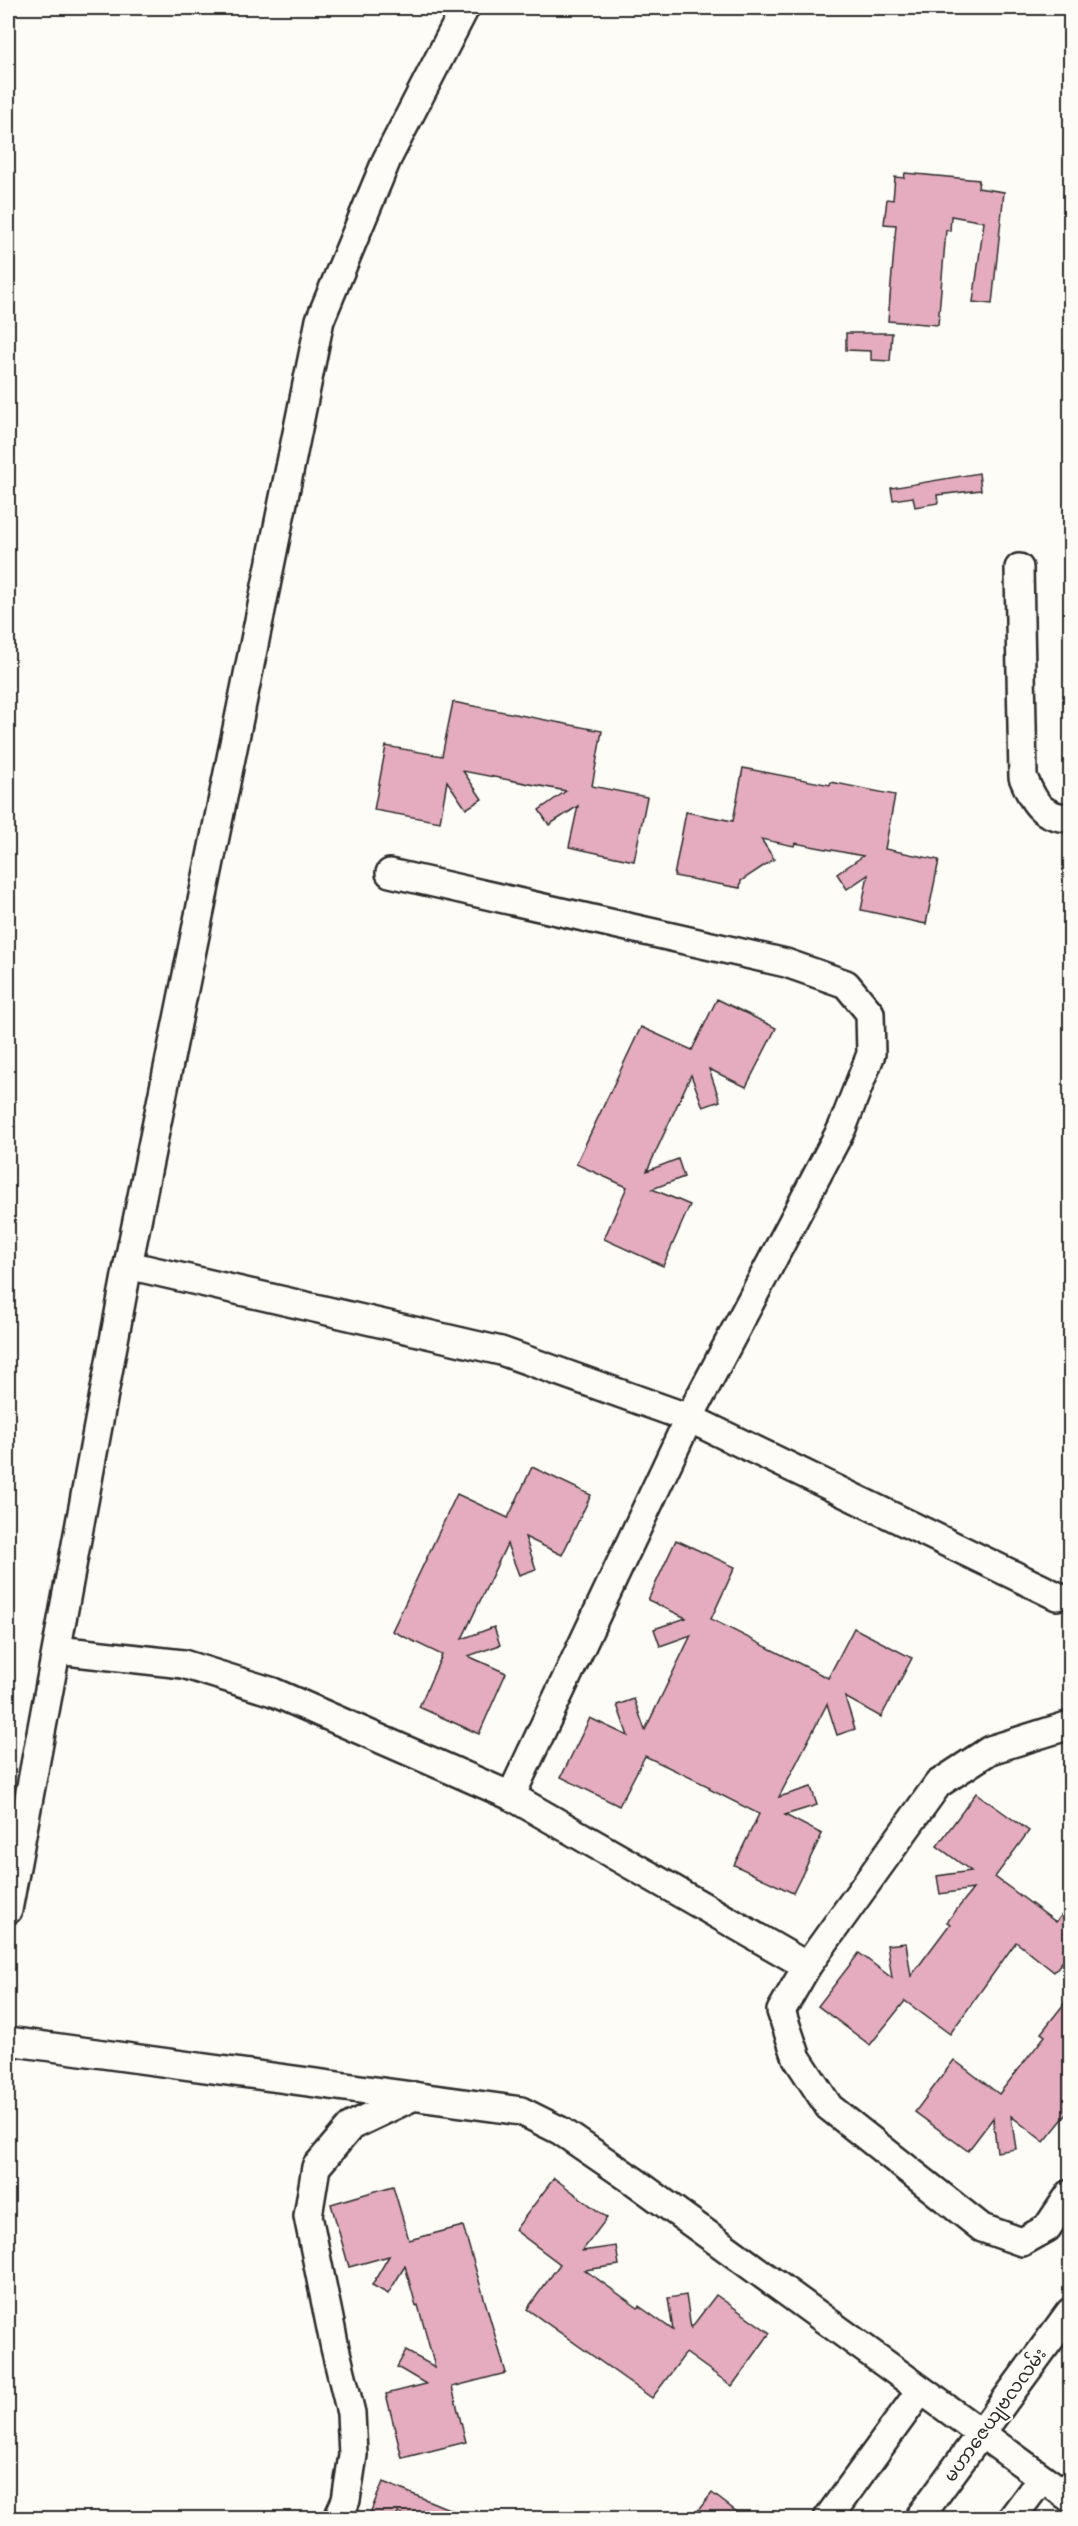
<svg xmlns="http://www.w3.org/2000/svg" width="1078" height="2526" font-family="'Architects Daughter','Noto Sans Myanmar',sans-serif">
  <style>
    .building { fill: #e4acbe; stroke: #2b2b2b; stroke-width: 1.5 }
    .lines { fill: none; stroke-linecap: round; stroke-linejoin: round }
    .minor-casing { stroke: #2b2b2b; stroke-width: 32 }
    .minor { stroke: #fdfcf7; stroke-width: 27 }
    .labels { text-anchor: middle; stroke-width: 4.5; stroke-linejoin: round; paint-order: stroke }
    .street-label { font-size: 18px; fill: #2b2b2b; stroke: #fdfcf7 }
  </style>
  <rect width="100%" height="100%" fill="#fdfcf7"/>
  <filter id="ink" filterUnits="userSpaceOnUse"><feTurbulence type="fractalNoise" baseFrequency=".0167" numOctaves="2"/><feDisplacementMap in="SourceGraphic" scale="12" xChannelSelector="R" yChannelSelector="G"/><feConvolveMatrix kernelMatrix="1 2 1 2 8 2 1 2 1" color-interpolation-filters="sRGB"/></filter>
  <g filter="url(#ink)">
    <g class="building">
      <polygon points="905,173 979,180 978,188 1004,192 992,304 973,302 984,222 951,216 950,231 946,230 938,325 888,321 896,225 884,224 887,199 893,200 895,177 904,178"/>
      <polygon points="846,333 892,333 890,361 871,360 871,351 846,350"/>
      <polygon points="979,473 981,490 937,495 938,503 915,507 913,497 893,500 891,488"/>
      <polygon points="453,702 602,731 592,786 647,797 634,861 569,847 578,806 549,825 539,810 566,791 463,771 482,799 466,809 447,781 440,822 374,810 386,746 442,756"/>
      <polygon points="743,768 830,785 831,782 895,795 885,849 939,860 926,924 861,910 868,875 847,889 837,874 863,856 795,843 794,846 761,839 774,859 741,881 740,888 674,876 686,812 733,821"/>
      <polygon points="717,999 776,1028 746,1087 709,1069 720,1101 703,1107 691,1075 647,1171 678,1159 684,1177 652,1189 690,1205 663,1266 604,1239 627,1187 576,1164 641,1027 692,1050"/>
      <polygon points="532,1467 591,1495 562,1555 525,1537 536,1569 519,1575 507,1544 462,1639 494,1627 500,1645 468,1656 506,1673 479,1734 419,1707 442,1655 392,1631 457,1494 508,1518"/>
      <polygon points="676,1540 735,1567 711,1619 828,1678 854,1628 912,1658 881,1717 845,1697 855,1729 837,1735 827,1704 779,1797 811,1787 817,1805 785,1815 822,1834 793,1893 734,1865 759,1814 709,1789 710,1787 645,1756 619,1806 561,1777 590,1718 628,1736 617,1705 634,1699 645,1730 691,1635 660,1646 654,1629 686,1618 648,1600"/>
      <polygon points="976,1793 1029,1831 995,1877 1056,1922 1071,1904 1071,1941 1064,1949 1069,1953 1054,1972 1016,1942 950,2034 905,2001 870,2045 818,2006 859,1953 892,1978 887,1945 906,1943 911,1976 950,1924 947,1922 973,1889 940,1894 937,1876 971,1871 937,1846"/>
      <polygon points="1071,1995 1071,2109 1044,2142 1011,2116 1016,2149 997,2152 993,2118 968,2151 915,2112 954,2060 999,2094 1045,2036 1041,2033"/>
      <polygon points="554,2178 607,2218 582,2251 616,2246 619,2265 585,2270 638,2308 639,2306 673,2330 668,2298 686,2295 691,2328 716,2295 770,2333 732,2386 686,2353 652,2398 527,2309 560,2264 515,2230"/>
      <polygon points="393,2186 409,2240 463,2226 506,2373 452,2387 466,2442 402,2458 386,2394 426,2384 397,2367 406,2351 435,2367 418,2305 416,2306 405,2266 388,2294 372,2285 389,2256 349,2267 331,2204"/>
      <polygon points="383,2482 471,2518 412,2518 398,2513 396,2518 368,2518"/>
      <polygon points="712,2493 745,2518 692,2518"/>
    </g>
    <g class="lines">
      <defs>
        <g id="minor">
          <path d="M1019,568l4,209c11,26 18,40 47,41"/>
          <polyline points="390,873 786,963 846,984 870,1013 871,1054 842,1128 689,1418 511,1796"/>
          <polyline points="128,1265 501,1351 689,1418 1057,1596"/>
          <polyline points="57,1650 183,1664 273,1692 511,1796 807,1966"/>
          <polyline points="1070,1725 990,1750 938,1784 807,1966 781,2011 797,2058 829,2107 982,2228 1022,2242 1047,2228 1070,2194"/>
          <polyline points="8,1910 128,1265 320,320 387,159 465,8"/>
          <polyline points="8,2041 521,2111 561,2131 634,2181 1070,2498"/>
          <polyline points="338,2518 346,2500 353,2455 351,2413 335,2348 308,2216 316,2167 351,2126 414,2096"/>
          <polyline points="828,2518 921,2390"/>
          <polyline points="919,2518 1070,2312"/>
          <polyline points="1012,2518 1042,2478"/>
        </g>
      </defs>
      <use href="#minor" class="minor-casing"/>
      <use href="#minor" class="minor"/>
    </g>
  </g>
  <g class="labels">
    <g class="street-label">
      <text transform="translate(995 2415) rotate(-54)" y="6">မဟာဇေယျဗလလမ်း</text>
    </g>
  </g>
  <rect width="1078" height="2526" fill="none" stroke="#fdfcf7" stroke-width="30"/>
  <rect x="15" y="15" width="1048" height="2496" fill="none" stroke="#2b2b2b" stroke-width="2" filter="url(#ink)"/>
</svg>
